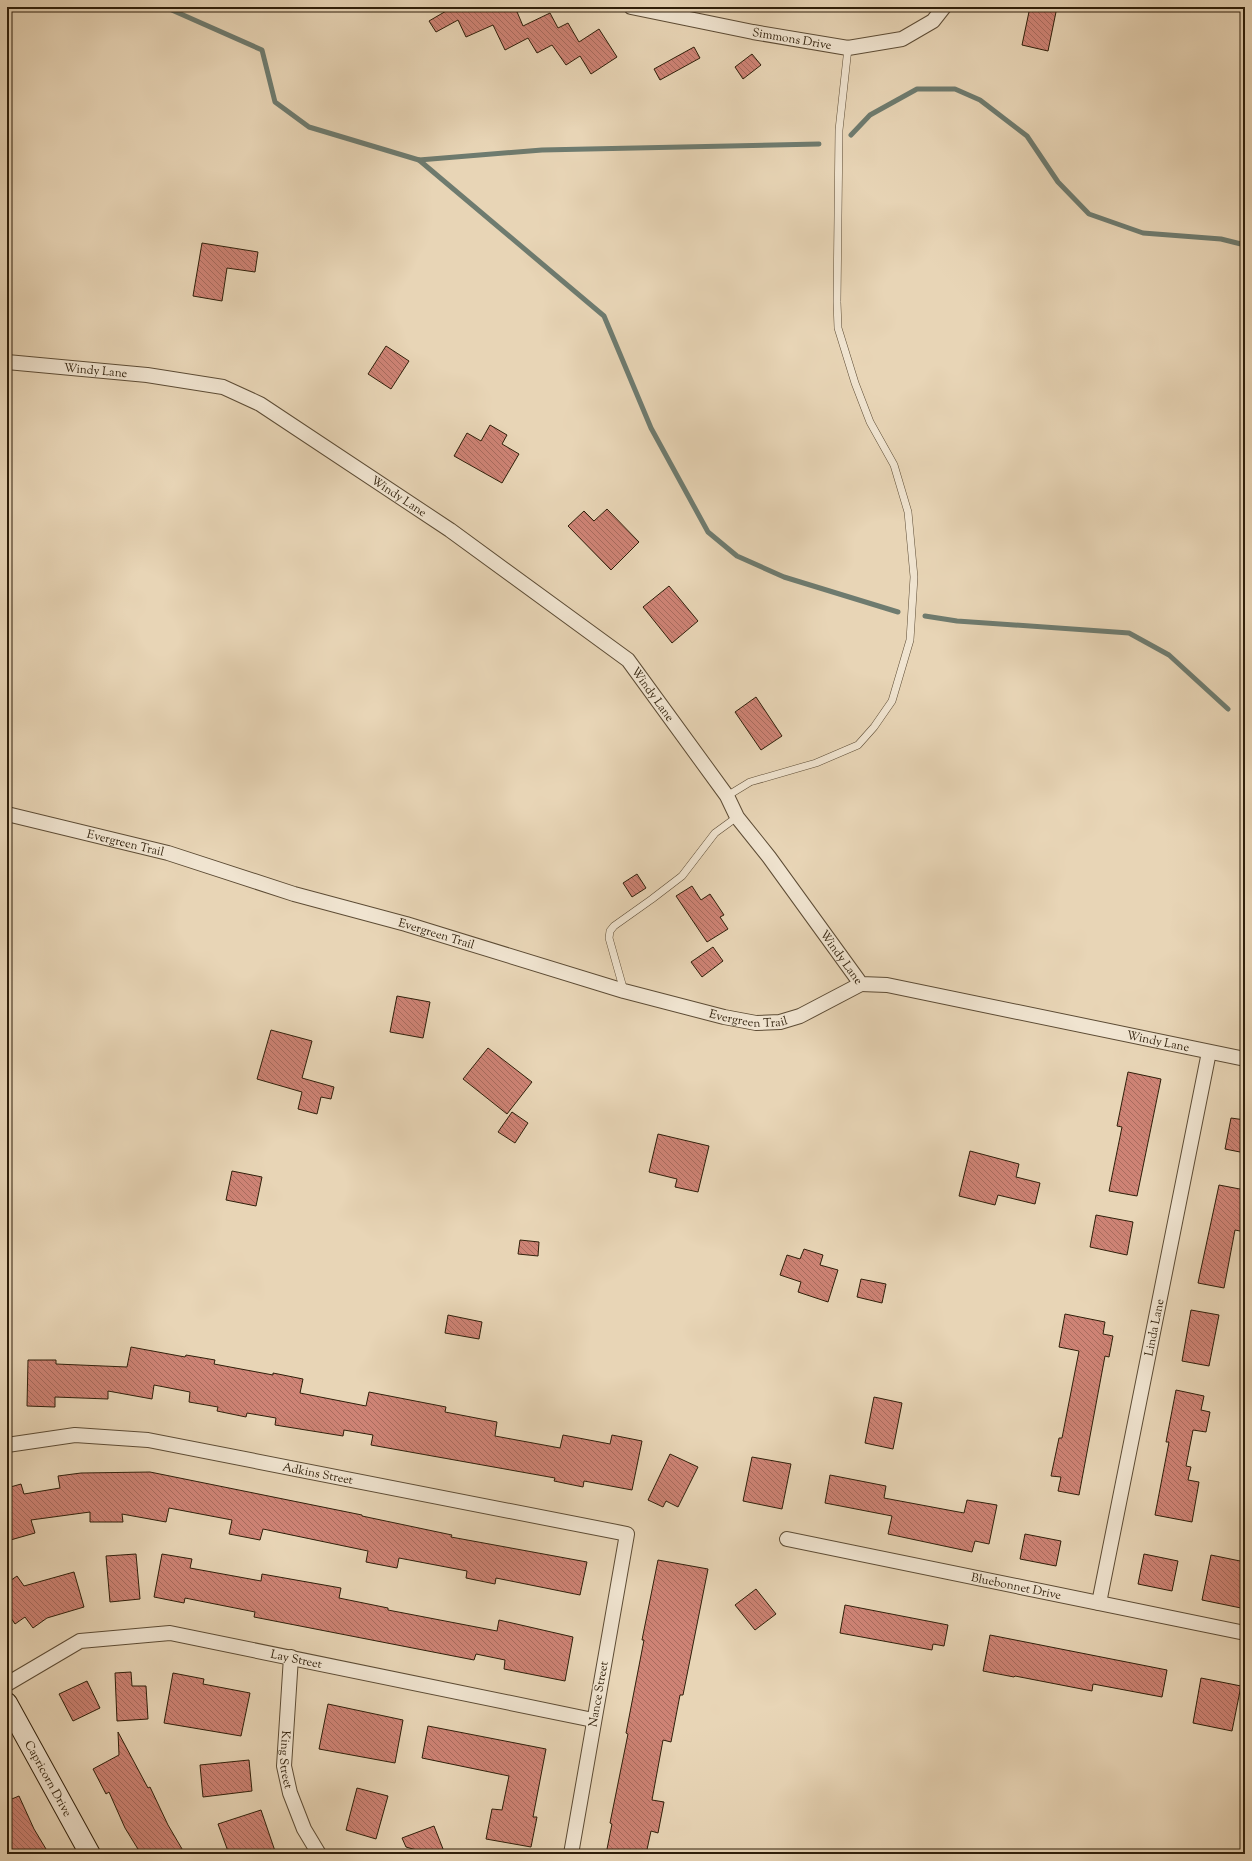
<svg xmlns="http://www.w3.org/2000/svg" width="1252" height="1861" font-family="'Sorts Mill Goudy',serif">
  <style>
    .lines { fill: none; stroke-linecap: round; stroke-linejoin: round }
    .stream { stroke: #6e7b6f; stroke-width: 5 }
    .building { fill: url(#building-back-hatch); stroke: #2f1f0a }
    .lane-casing { stroke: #5d4c35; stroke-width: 8 }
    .street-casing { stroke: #5d4c35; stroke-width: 16 }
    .secondary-casing { stroke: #2f1f0a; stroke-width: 22 }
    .lane { stroke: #f0e4d0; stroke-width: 7 }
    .street { stroke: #f0e4d0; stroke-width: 14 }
    .secondary { stroke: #f0e4d0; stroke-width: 20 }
    .labels { text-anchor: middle; stroke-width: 3.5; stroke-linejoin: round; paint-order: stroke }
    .street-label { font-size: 12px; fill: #2f1f0a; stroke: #f0e4d0 }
  </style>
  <defs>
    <pattern id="building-back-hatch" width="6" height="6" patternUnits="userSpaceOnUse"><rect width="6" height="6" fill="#ce8375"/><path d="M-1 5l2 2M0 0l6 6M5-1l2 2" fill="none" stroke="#a86b5e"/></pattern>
  </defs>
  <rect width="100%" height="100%" fill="#e8d5b6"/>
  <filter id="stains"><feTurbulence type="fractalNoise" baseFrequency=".005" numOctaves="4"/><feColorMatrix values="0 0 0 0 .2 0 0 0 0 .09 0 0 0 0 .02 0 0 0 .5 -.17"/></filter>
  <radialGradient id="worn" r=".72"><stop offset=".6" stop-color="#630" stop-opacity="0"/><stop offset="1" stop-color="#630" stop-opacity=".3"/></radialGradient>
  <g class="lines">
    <g class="stream">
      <polyline points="165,7 262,50 275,102 309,127 419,160 542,150 819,144"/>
      <polyline points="851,135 870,115 917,89 955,89 980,100 1027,136 1058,182 1089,214 1143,233 1221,239 1245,245"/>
      <polyline points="419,160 604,316 651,428 708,532 737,556 784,577 898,612"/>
      <polyline points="925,616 957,621 1129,633 1169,655 1228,709"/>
    </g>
  </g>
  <g class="building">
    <polygon points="453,7 515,7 523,26 550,13 558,28 568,23 579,42 599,29 617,57 591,74 580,56 566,65 552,45 537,53 528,38 505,50 493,25 466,37 458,20 436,32 429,21"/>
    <polygon points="1030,7 1057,7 1048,51 1022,45"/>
    <polygon points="694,47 700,58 660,80 654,69"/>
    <polygon points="752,54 761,65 743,79 735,67"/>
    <polygon points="202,243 258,252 255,272 227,268 222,301 193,296"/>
    <polygon points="386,346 409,361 391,389 368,374"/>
    <polygon points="490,425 507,435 502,444 519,454 502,483 454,456 467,433 481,441"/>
    <polygon points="607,509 639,542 611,570 568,526 584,511 594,521"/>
    <polygon points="669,586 698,621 672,643 643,607"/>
    <polygon points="756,697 782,736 761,750 735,712"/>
    <polygon points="637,874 646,888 632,897 623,883"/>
    <polygon points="692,886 701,900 710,894 724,915 720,917 728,929 707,942 676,896"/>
    <polygon points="713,947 723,961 702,977 691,962"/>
    <polygon points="397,996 430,1002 423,1038 390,1032"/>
    <polygon points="271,1030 312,1041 302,1078 334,1087 331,1099 321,1097 317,1114 298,1109 302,1092 257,1079"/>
    <polygon points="488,1048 532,1082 507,1114 463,1079"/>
    <polygon points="1128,1072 1161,1079 1137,1196 1109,1191 1122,1127 1117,1126"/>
    <polygon points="512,1112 528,1123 515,1143 498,1132"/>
    <polygon points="1231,1118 1245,1120 1245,1153 1225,1149"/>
    <polygon points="658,1134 709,1146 698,1192 675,1187 677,1179 649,1172"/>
    <polygon points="970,1151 1019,1164 1016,1177 1040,1183 1035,1204 998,1195 995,1205 959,1196"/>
    <polygon points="232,1171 262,1177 256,1206 226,1200"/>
    <polygon points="1219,1185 1245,1190 1245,1232 1235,1230 1224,1288 1198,1283"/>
    <polygon points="1096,1215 1133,1222 1127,1255 1090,1247"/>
    <polygon points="520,1240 539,1242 538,1256 518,1254"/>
    <polygon points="804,1249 823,1255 820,1265 838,1270 828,1302 798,1292 801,1282 780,1275 787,1255 800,1259"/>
    <polygon points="861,1279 886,1284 882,1303 857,1297"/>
    <polygon points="1191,1310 1219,1315 1209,1366 1182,1361"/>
    <polygon points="1065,1314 1105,1322 1103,1334 1113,1336 1109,1357 1105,1356 1079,1495 1058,1491 1061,1477 1051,1476 1059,1438 1062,1438 1079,1351 1059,1347"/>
    <polygon points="448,1315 482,1322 479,1339 445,1333"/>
    <polygon points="131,1347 185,1357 186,1355 215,1360 214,1364 273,1375 273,1373 303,1379 300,1393 366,1406 369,1392 446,1407 445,1412 497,1422 495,1436 560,1448 563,1435 610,1444 612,1435 642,1441 632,1490 584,1481 583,1487 554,1481 555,1478 371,1445 373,1435 344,1430 343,1436 275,1425 276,1418 247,1413 246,1417 217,1411 218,1407 189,1402 190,1392 154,1385 152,1399 108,1391 108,1399 55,1397 55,1407 27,1406 28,1360 56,1360 56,1364 127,1367"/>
    <polygon points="1176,1390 1204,1396 1201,1410 1210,1412 1206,1432 1193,1430 1186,1466 1191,1467 1188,1480 1199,1482 1192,1522 1155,1515 1169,1442 1166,1442"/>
    <polygon points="874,1397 902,1403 893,1449 865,1443"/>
    <polygon points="670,1454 698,1467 678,1507 666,1501 663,1507 648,1500"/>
    <polygon points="752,1457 791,1464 782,1509 743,1501"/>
    <polygon points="150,1472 362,1515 362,1516 452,1535 451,1537 587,1562 580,1595 496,1578 495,1584 466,1578 467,1571 399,1558 397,1568 366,1562 368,1551 263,1529 260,1540 229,1534 232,1520 169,1508 166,1522 122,1514 123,1522 90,1522 90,1512 31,1520 35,1533 7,1541 7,1488 21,1484 24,1494 60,1488 58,1476 81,1473"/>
    <polygon points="830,1475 886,1486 884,1498 964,1513 967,1500 997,1505 989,1544 975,1541 972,1552 888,1534 892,1516 825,1503"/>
    <polygon points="1025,1534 1061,1541 1056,1566 1020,1559"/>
    <polygon points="136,1554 140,1599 110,1602 106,1556"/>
    <polygon points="162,1554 192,1559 190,1568 261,1581 262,1574 341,1588 339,1598 388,1608 388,1610 497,1631 499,1620 573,1637 565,1681 504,1669 505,1660 476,1654 474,1660 254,1617 255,1612 185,1598 184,1603 154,1597"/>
    <polygon points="1144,1554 1178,1561 1172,1591 1138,1584"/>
    <polygon points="1211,1555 1245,1562 1245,1589 1241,1608 1202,1600"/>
    <polygon points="658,1560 708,1569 683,1695 680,1695 671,1742 663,1740 652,1800 664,1802 658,1833 651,1831 646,1854 606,1854 612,1824 610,1823 628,1734 626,1733 644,1640 642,1640"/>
    <polygon points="74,1572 84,1607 47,1618 33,1628 25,1617 15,1624 7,1612 7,1583 17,1576 24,1586"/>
    <polygon points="756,1589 776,1614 755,1630 735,1605"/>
    <polygon points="845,1605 948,1625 944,1646 933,1644 932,1650 840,1633"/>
    <polygon points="990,1635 1167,1670 1162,1697 1093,1684 1092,1691 1015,1676 1014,1677 983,1671"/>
    <polygon points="131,1672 132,1686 146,1686 148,1719 117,1721 115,1673"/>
    <polygon points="173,1673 204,1679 203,1684 250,1693 241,1736 164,1723"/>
    <polygon points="1201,1678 1241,1686 1232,1731 1193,1723"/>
    <polygon points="87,1681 100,1708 73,1721 59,1694"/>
    <polygon points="328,1704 403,1720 395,1763 319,1749"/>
    <polygon points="428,1726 546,1749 533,1817 537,1817 531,1847 486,1839 492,1809 502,1810 509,1776 422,1758"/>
    <polygon points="118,1732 148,1788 150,1787 168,1825 185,1854 141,1854 125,1828 109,1792 106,1794 93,1769 119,1755"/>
    <polygon points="249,1760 252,1791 203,1797 200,1765"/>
    <polygon points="357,1788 388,1796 376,1839 346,1830"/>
    <polygon points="19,1796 34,1829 49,1854 7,1854 7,1801"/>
    <polygon points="261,1810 276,1854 229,1854 218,1824"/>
    <polygon points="434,1826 445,1854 430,1854 406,1847 402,1838"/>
  </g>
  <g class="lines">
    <defs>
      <g id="lane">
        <polyline points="727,796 750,782 816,763 858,745 874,727 892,701 910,640 914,577 908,512 894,465 870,422 855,383 838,328 837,302 839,130 848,48"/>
        <polyline points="624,991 609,938 610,931 614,926 652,899 682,876 715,833 737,817"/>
      </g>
      <g id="street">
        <path id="s1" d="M631,7l122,25 95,16 54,-9 31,-18 11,-14"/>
        <path id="s2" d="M7,362l140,13 76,12 37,17 190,126 178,130 99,136 10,21 32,40 92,127 26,1 358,74"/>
        <path id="s3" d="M7,814l161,39 126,41 112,30 218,67 100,26 32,6 24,-1 20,-6 61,-32"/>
        <path id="s4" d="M7,1445l68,-10 73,5 479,94 -56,320"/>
        <path id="s5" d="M787,1539l458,94"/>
        <path id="s6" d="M1099,1603l110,-551"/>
        <path id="s7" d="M291,1657l-7,109 6,27 14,36 15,25"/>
        <path id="s8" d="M7,1684l73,-43 90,-8 423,87"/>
      </g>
      <g id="secondary">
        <path id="s9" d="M7,1703l83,151"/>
      </g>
    </defs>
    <use href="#lane" class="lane-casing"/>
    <use href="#street" class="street-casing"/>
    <use href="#secondary" class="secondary-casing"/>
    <use href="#lane" class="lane"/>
    <use href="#street" class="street"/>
    <use href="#secondary" class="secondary"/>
  </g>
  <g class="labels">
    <g class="street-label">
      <text dy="4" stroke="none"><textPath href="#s1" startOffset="164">Simmons Drive</textPath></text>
      <text dy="4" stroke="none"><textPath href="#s2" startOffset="89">Windy Lane</textPath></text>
      <text dy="4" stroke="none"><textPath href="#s2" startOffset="425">Windy Lane</textPath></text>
      <text dy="4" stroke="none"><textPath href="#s2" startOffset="749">Windy Lane</textPath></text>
      <text dy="4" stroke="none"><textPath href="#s3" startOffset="122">Evergreen Trail</textPath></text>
      <text dy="4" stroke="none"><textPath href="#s3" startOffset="446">Evergreen Trail</textPath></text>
      <text dy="4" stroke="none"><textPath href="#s2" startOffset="1073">Windy Lane</textPath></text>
      <text dy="4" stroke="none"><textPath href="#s3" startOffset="770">Evergreen Trail</textPath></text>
      <text dy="4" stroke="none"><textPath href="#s2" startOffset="1409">Windy Lane</textPath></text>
      <text dy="4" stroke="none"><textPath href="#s6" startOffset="281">Linda Lane</textPath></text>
      <text dy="4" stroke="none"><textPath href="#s4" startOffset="315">Adkins Street</textPath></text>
      <text dy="4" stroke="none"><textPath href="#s5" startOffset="234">Bluebonnet Drive</textPath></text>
      <text dy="4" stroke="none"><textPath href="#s8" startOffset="304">Lay Street</textPath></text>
      <text transform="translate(598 1694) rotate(-80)" y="4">Nance Street</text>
      <text dy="4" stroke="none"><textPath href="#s7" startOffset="103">King Street</textPath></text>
      <text dy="4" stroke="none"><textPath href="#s9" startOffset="86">Capricorn Drive</textPath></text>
    </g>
  </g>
  <rect width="1252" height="1861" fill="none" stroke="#e8d5b6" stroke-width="24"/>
  <rect x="8" y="8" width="1236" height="1845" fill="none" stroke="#2f1f0a" stroke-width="2"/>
  <rect x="12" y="12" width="1228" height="1837" fill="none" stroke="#2f1f0a"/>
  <rect width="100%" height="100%" filter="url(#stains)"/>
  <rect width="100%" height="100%" fill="url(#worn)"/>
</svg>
